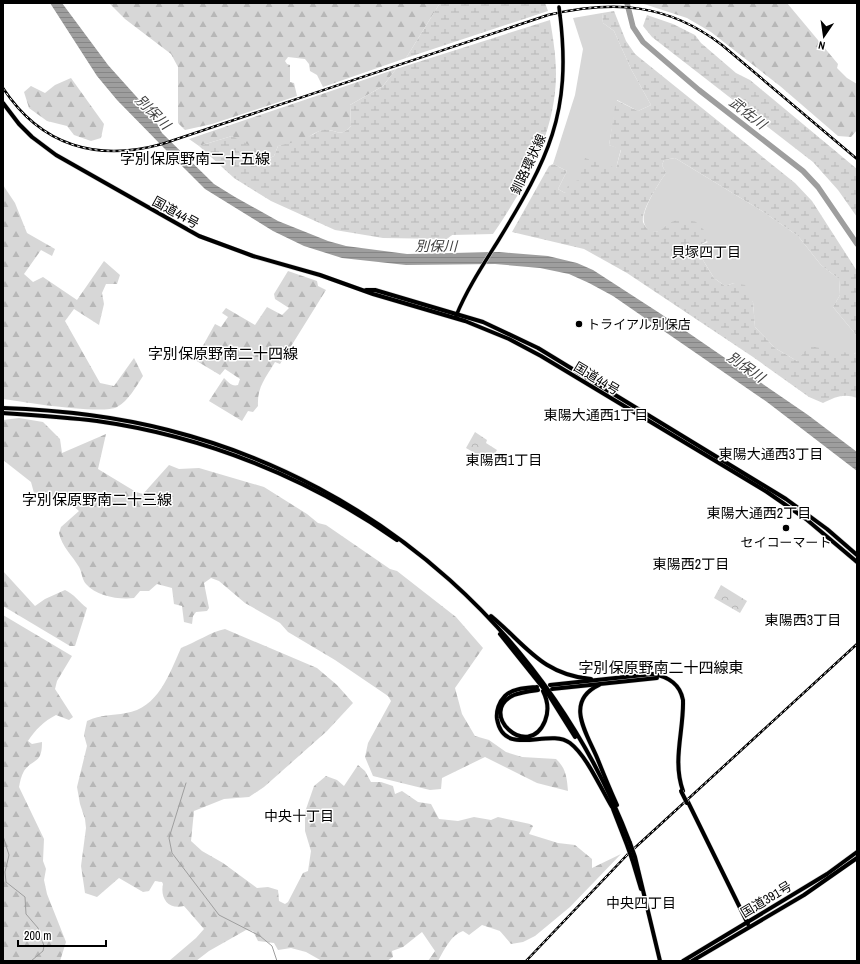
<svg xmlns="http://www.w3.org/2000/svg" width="860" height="964" font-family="'Archivo Narrow','Noto Sans JP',sans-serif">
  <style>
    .green { fill: #d7d7d7 }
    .forest { fill: url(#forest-firs) }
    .wetland { fill: url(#wetland-marsh) }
    .park { fill: url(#park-crowns) }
    .water { fill: url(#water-rules) }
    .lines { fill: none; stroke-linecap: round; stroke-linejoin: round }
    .stream { stroke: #9e9e9e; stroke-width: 1 }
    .river { stroke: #9e9e9e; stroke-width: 5.5 }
    .primary-casing { stroke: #dbdbdb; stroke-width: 4.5 }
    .highway-casing { stroke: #dbdbdb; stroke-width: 5 }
    .primary { stroke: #000; stroke-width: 3.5 }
    .highway { stroke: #000; stroke-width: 4 }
    .rail-casing { stroke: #000; stroke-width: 2.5 }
    .rail { stroke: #fff; stroke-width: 1; stroke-dasharray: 3; stroke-linecap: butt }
    .primary-bridge-casing { stroke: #dbdbdb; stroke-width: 4.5; stroke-linecap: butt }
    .highway-bridge-casing { stroke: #dbdbdb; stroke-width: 5; stroke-linecap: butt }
    .primary-bridge { stroke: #000; stroke-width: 3.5 }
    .highway-bridge { stroke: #000; stroke-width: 4 }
    .poi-dot { fill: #000; stroke: #fff; stroke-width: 1.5 }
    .labels { text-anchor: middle; stroke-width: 3; stroke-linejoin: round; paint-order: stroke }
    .street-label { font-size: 13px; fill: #000; stroke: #fff }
    .poi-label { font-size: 13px; fill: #000; stroke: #fff; text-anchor: start }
    .water-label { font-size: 14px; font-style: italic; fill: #3f3f3f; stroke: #fff }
    .neighbourhood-label { font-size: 14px; fill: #000; stroke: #fff }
    .quarter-label { font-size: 15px; fill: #000; stroke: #fff }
  </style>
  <defs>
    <pattern id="forest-firs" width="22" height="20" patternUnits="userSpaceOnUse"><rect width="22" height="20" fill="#d7d7d7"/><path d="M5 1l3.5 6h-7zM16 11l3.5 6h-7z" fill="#b7b7b7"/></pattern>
    <pattern id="wetland-marsh" width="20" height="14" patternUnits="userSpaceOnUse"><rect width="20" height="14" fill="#d7d7d7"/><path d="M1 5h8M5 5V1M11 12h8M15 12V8" fill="none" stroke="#b7b7b7"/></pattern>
    <pattern id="park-crowns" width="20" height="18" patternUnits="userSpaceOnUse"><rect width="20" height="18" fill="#d7d7d7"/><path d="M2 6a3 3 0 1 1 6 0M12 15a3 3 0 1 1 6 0" fill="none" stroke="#b7b7b7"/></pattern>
    <pattern id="water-rules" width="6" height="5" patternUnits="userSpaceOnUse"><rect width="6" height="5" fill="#9e9e9e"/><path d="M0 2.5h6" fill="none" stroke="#868686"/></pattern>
  </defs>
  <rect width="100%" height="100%" fill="#fff"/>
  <g class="green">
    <polygon points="602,13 603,23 614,31 631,69 651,105 638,111 617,100 609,145 621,149 616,168 579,180 565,193 558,189 567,171 553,164 575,95 583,49 573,18"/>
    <path d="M675,158l87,53 36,25 23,29 18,14 1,16 -7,12 24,29v16l-3,2 -57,7 -22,-13 -20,-21 -2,-25 -19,-19 -9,3 -11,-8 -16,-26 2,-7 8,-3 -39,-18c-7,7 -10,9 -21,7 -1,-3 -4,-6 -4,-9 -3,-12 15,-39 22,-49l-4,-8 2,-5z"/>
  </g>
  <g class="forest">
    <polygon points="109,3 440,3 406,58 323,87 317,75 310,71 309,64 305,59 288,57 285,61 287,64 290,65 290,82 294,83 297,96 212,124 185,130 178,123 178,67 171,54 125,19"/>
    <polygon points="641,3 787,3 838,64 837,68 847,78 857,84 857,130 851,137 838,136 780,86 711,32 687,18"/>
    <path d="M396,69l-13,17 -33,19 1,21c-11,12 -13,4 -25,4 -9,-1 -18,9 -26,11 -7,3 -14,4 -22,5l-4,10 -6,3 -36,-23 -33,10 -10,-7z"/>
    <polygon points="71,78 104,124 101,138 91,141 74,135 67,126 47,121 29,108 24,92 31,86 45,93 55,85"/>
    <path d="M3,185l12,18 12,30 28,16 -3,7 -11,-6 -17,24 9,8 10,-5 34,23 27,-39 16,14 -3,9h-11l-4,9 2,11 -5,21 -25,-16 -9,12 35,62 14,3 20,-28 9,18c-8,12 -14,24 -26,31 -14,8 -94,-5 -114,-8z"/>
    <path d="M288,271l29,10 1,5 8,4 -46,74 -5,-2c-10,17 -18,25 -17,44l-5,6 -5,-1 -6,10 -33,-20 15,-23c4,4 8,9 14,7l2,-6 -15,-10 -5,6 -25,-15 20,-36 6,3 7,-10 -6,-4 4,-5 29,17 12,-18 15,8 7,-7 -14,-9 -1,-5z"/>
    <path d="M19,418l24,4 17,17 2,14 44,-19 -8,35 38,23 7,2 26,-29 10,4 20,-1 65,19 43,27 11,9 8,2 64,44 7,2 59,46 27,31 -28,40 7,26 13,22 14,4 17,12 16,5 34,2c10,9 11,19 12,32l-31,-8 -52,-26 -43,21 -1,11 -11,1 -57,-14 -8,-19 3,-14 23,-42 -3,-5 -53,-36 -47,-28 -8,-9 -35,-20 -26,-22 -8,-3 -7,5 5,25 -2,3 -11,1 -3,4 -1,8 -8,-2 -2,-16 -8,-2 -2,-16 -15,-4 -8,7h-9l-6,7c-15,2 -38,-2 -48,-14 -4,-4 -4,-12 -7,-17 -7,-12 -17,-20 -20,-34l2,-6 18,-16 -10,-9h-3l-17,-6 -4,2 -11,-5 -3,-11 -28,-22v-40z"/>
    <path d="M3,571l32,35 10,-7 20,-9c9,4 14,12 22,18l-12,38h-5l-67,-40z"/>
    <path d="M3,615l69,41 -15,25 -2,8 18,28 -4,3 -13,-5c-12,6 -21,15 -28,26l4,3 10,-2c0,23 -9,16 -18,29 -3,5 -4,11 -5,16l25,52 -1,22 3,8 -2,11 3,14 19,48 -6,19h-57z"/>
    <path d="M225,629l92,39 20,17 16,18 -26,28 -63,56 -15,10 -25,2 -30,12 -3,30 11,10 21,12 34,25 11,-1 10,3 1,11 6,3 3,-2 15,-29 5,-2 3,-20 -6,-20v-19l9,-26 12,-10 11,4 7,6 14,-21 7,6 6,11h10l12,4 2,8 7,-3 16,11 13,2 8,15 19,2 16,-4 17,3 7,-3 32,7 3,2 -4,8 29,9 17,2 17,14v9l29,-14 -51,53 -35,29 -12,6 -12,2 -11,-13 -18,-6 -13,10 -6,-4c-12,4 -19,19 -25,30h-10l7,-10 -13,-19 -19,15 -11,4 1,6 -6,4h-65l-16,-9 -15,-4 -13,2 -4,-7 -16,-2 -5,-10 -7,-1 -37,21 -13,10h-27l27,-23 8,-9 -20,-23c-16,4 -24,-8 -21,-22l-1,-2 -7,-1 -6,10 -6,1 -24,-14 -22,19 -12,-4 -4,-27 5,-38 -1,-9 -5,-15 -3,-17 10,-41 -3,-11 3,-14c15,-7 24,-5 39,-8 32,-5 43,-38 55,-65 13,-5 32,-17 44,-19z"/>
  </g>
  <g class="wetland">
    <polygon points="440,3 545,3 548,11 406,58"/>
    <path d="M614,11l12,30 9,13 160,129 17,18 45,70v65l-24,-29 7,-12 -1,-16 -18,-14 -23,-29 -36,-25 -87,-53 -11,2 -2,5 4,8c-7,10 -25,37 -23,49 1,3 4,6 5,8 11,3 12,1 20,-6 4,-3 11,-4 15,-6l13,4 16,16 -12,7 -2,7 16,26 11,8 9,-3 11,2 8,17 2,25 20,21 22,13 12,-15 45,8 3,-2v46c-13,-5 -22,-1 -34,5l-14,-6 -56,-40 -126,-84 -43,-24 -72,-17 37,-66 4,-2 14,7 -9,18 7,4 4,-10 10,-3 6,-22 31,10 5,-18 -12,-5 7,-45 22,11 13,-6 -20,-36 -17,-38 -11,-8 -1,-10z"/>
    <polygon points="647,15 673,24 695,35 701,43 736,73 750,80 857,169 857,217 838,190 813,162 652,37 643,26"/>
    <path d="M550,20c3,17 6,36 6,54 0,59 -31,113 -63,160l-41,1 -5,4 -64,-1 -48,-8 -64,-29 -37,-23 -35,-32 33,-10 28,15 3,6 5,2 6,-3 4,-10c13,-3 24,-6 36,-12 3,-2 8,-5 12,-4 12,0 14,8 25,-4l-1,-21 33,-19 13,-17z"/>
  </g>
  <g class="park">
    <polygon points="475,432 487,440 486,443 497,450 490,462 466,448"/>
    <polygon points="721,585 747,601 740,613 714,598"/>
  </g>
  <polygon class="water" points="50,3 62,3 108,65 152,114 162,133 214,184 235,197 278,221 328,241 346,246 407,254 499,252 548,256 577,263 593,270 661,314 808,415 857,452 857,471 767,402 661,329 659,325 655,325 613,296 589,283 569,274 540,268 495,264 406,265 342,258 304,246 273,231 205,189 164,148 117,100 97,76"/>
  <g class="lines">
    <g class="stream">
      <polyline points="186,783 169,838 172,853 219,915 260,936 272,946 277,961"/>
      <polyline points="3,836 9,855 5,872 6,882 25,897 26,914 38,928 44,946 43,951 31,961"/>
    </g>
    <polyline class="river" points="627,3 633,27 643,42 699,90 803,171 818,187 857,244"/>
    <defs>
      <path id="primary" d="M456,316c11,-27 27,-51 42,-75 50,-82 74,-127 62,-226"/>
      <g id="highway">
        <polyline points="3,103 19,124 32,137 56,155 199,236 253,256 320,275 373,294 465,321 509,339 541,356 767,492 806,519 857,562"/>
        <polyline points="366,290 375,290 483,322 538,348 786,499 827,529 857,555"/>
        <path d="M3,408c56,2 111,8 165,22 213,54 384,208 462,413"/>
        <path d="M3,413c31,2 63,4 94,8 107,15 212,57 300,119"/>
        <path d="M491,616c34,28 51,59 100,63"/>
        <polyline points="500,634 548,694 575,737"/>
        <path d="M550,685l103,-11c16,3 27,10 30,26 1,31 -11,60 0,91"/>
        <path d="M599,685c-36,17 -11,50 -1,75 6,15 12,30 19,45"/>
        <path d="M537,687c-11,1 -24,1 -32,9 -6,6 -9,15 -8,23 7,40 52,8 73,24 17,13 31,46 42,64"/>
        <polyline points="552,689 657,678"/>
        <path d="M538,690c-8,1 -17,2 -24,5 -38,17 14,67 31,26 4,-10 3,-20 -2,-30"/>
        <polyline points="688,802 748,924"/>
        <polyline points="613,809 627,845"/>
        <polyline points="635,857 660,961"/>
        <polyline points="632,859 641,889"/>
        <polyline points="683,961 827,874 857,852"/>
        <polyline points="692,961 804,895 857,858"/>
      </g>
    </defs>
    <use href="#primary" class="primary-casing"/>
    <use href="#highway" class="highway-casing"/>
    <use href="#primary" class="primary"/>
    <use href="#highway" class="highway"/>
    <defs>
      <g id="rail">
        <path d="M3,88c38,58 94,74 159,56l386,-129c66,-15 119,-12 174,30l135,114"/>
        <polyline points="526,961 627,855 857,644"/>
      </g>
    </defs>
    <use href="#rail" class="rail-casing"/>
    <use href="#rail" class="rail"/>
    <defs>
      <polyline id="primary-bridge" points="559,7 560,15"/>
      <g id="highway-bridge">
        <polyline points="681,791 687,803"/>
        <polyline points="630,843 635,857"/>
        <polyline points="627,845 632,859"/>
      </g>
    </defs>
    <use href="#primary-bridge" class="primary-bridge-casing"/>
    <use href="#highway-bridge" class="highway-bridge-casing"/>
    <use href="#primary-bridge" class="primary-bridge"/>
    <use href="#highway-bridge" class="highway-bridge"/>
  </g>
  <g class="poi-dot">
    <circle cx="579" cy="324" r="4"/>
    <circle cx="786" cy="528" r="4"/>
  </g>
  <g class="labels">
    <g class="street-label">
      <text transform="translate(528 164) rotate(-65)" y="5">釧路環状線</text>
      <text transform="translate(176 212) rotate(29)" y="5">国道44号</text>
      <text transform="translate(597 378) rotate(31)" y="5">国道44号</text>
      <text transform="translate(766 899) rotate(-31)" y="5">国道391号</text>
    </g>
    <g class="poi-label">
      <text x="587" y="329">トライアル別保店</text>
      <text x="786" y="547" text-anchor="middle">セイコーマート</text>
    </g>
    <g class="water-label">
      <text transform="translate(153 112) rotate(45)" y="5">別保川</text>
      <text transform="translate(748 113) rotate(38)" y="5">武佐川</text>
      <text transform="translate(436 246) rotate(1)" y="5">別保川</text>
      <text transform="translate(746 367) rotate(35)" y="5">別保川</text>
    </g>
    <g class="neighbourhood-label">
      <text x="706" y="257">貝塚四丁目</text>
      <text x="596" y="420">東陽大通西1丁目</text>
      <text x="771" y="459">東陽大通西3丁目</text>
      <text x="504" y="465">東陽西1丁目</text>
      <text x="759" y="518">東陽大通西2丁目</text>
      <text x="691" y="569">東陽西2丁目</text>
      <text x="803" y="625">東陽西3丁目</text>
      <text x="299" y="821">中央十丁目</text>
      <text x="641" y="908">中央四丁目</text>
    </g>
    <g class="quarter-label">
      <text x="195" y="164">字別保原野南二十五線</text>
      <text x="223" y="359">字別保原野南二十四線</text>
      <text x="97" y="505">字別保原野南二十三線</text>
      <text x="661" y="673">字別保原野南二十四線東</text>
    </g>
  </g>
  <rect width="860" height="964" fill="none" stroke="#000000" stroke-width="8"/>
  <g transform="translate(824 36) rotate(193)" stroke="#ffffff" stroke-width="3" paint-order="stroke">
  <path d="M0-3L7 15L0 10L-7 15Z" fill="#000000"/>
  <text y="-6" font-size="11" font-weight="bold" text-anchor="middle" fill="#000000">N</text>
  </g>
  <path d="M18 940v6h88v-6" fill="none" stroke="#000000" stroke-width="2"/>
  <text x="24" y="940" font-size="12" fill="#000000" stroke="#ffffff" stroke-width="3" paint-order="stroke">200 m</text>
</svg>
